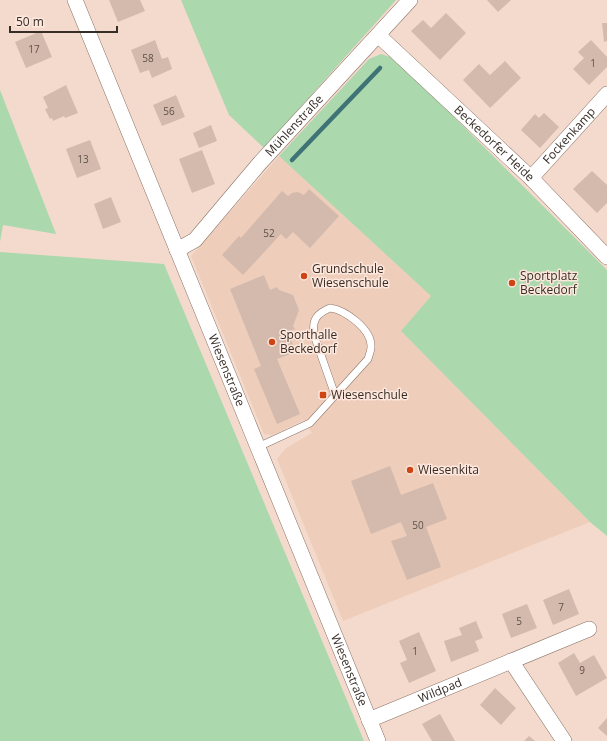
<svg xmlns="http://www.w3.org/2000/svg" width="607" height="741" font-family="'Open Sans',sans-serif">
  <style>
    .built { fill: #eecdbb }
    .green { fill: #abd8ac }
    .lines { fill: none; stroke-linecap: round; stroke-linejoin: round }
    .stream { stroke: #3f7477; stroke-width: 4.5 }
    .building { fill: #d4baac }
    .service-casing { stroke: #8b7367; stroke-width: 8 }
    .minor-casing { stroke: #8b7367; stroke-width: 16 }
    .service { stroke: #fff; stroke-width: 7 }
    .minor { stroke: #fff; stroke-width: 15 }
    .poi-dot { fill: #cd4514; stroke: #fee8dd; stroke-width: 1.5 }
    .labels { text-anchor: middle; stroke-width: 3; stroke-linejoin: round; paint-order: stroke }
    .number-label { font-size: 10px; fill: #5e5048 }
    .street-label { font-size: 12px; fill: #372d27; stroke: #fee8dd }
    .poi-label { font-size: 12px; fill: #372d27; stroke: #fee8dd; text-anchor: start }
  </style>
  <rect width="100%" height="100%" fill="#f4dacc"/>
  <polygon class="built" points="279,156 431,296 401,331 590,522 343,621 277,459 286,448 312,433 304,420 273,435 264,434 191,256"/>
  <g class="green">
    <polygon points="181,0 396,0 264,148 229,115"/>
    <polygon points="381,54 396,59 607,270 607,536 590,522 401,331 431,296 279,156 369,59"/>
    <polygon points="0,90 56,234 3,225 0,242"/>
    <polygon points="0,252 164,264 364,741 0,741"/>
  </g>
  <g class="lines">
    <polyline class="stream" points="292,160 380,68"/>
  </g>
  <g class="building">
    <polygon points="109,0 140,0 145,11 118,22"/>
    <polygon points="487,0 511,0 498,12"/>
    <polygon points="446,13 466,33 440,60 411,31 423,20 431,28"/>
    <polygon points="602,23 607,23 607,41 604,42"/>
    <polygon points="41,31 52,57 26,68 15,42"/>
    <polygon points="155,40 162,59 168,57 172,69 152,78 149,70 140,73 131,50"/>
    <polygon points="591,40 607,57 607,67 589,85 573,69 584,58 578,52"/>
    <polygon points="505,61 521,78 490,108 463,80 479,64 490,75"/>
    <polygon points="66,85 78,113 65,118 64,116 53,121 52,118 50,119 45,109 48,108 43,97"/>
    <polygon points="176,95 185,117 162,126 153,105"/>
    <polygon points="544,113 559,127 540,148 521,130 535,114 539,118"/>
    <polygon points="211,125 217,141 199,148 193,133"/>
    <polygon points="90,140 101,169 77,178 66,149"/>
    <polygon points="202,150 215,184 192,193 179,159"/>
    <polygon points="592,171 607,185 607,203 597,213 573,189"/>
    <polygon points="309,189 339,216 310,248 293,232 286,239 281,234 243,275 222,255 239,236 241,238 282,191 288,196 292,193 298,192 304,195"/>
    <polygon points="111,197 121,222 103,229 94,204"/>
    <polygon points="264,275 270,290 277,287 279,290 293,295 299,310 293,326 295,329 288,332 296,352 277,359 300,414 277,424 254,369 261,366 230,289"/>
    <polygon points="390,466 401,495 433,483 447,519 426,527 441,567 407,580 391,541 407,536 401,522 371,534 351,481"/>
    <polygon points="569,589 579,614 553,625 543,600"/>
    <polygon points="527,604 537,628 511,638 502,614"/>
    <polygon points="476,621 483,638 475,641 479,651 451,662 444,641 462,635 459,628"/>
    <polygon points="419,632 436,671 409,683 400,663 407,660 399,641"/>
    <polygon points="574,653 580,663 594,655 607,678 576,696 558,663"/>
    <polygon points="495,688 516,708 501,725 480,705"/>
    <polygon points="440,714 455,741 432,741 422,724"/>
    <polygon points="607,718 607,736 598,728"/>
    <polygon points="529,736 535,741 524,741"/>
  </g>
  <g class="lines">
    <defs>
      <path id="service" d="M258,447l52,-24 58,-64c1,-4 3,-8 3,-12 1,-18 -26,-37 -41,-39 -14,6 -18,12 -16,27l21,60"/>
      <g id="minor">
        <path id="s1" d="M75,0l303,741"/>
        <path id="s2" d="M378,35l153,143 76,79"/>
        <path id="s3" d="M531,178l76,-84"/>
        <path id="s4" d="M177,250l18,-10 64,-76 151,-164"/>
        <polyline points="511,661 564,741"/>
        <path id="s5" d="M369,720l220,-91"/>
      </g>
    </defs>
    <use href="#service" class="service-casing"/>
    <use href="#minor" class="minor-casing"/>
    <use href="#service" class="service"/>
    <use href="#minor" class="minor"/>
  </g>
  <g class="poi-dot">
    <circle cx="304" cy="276" r="4"/>
    <circle cx="512" cy="283" r="4"/>
    <circle cx="272" cy="342" r="4"/>
    <rect x="319" y="391" width="8" height="8" rx="2"/>
    <circle cx="410" cy="470" r="4"/>
  </g>
  <g class="labels">
    <g class="number-label">
      <text x="34" y="53">17</text>
      <text x="148" y="62">58</text>
      <text x="593" y="67">1</text>
      <text x="169" y="115">56</text>
      <text x="83" y="163">13</text>
      <text x="269" y="237">52</text>
      <text x="418" y="529">50</text>
      <text x="561" y="611">7</text>
      <text x="519" y="625">5</text>
      <text x="415" y="655">1</text>
      <text x="582" y="674">9</text>
    </g>
    <g class="street-label">
      <text dy="4" stroke="none"><textPath href="#s4" startOffset="172">Mühlenstraße</textPath></text>
      <text dy="4" stroke="none"><textPath href="#s3" startOffset="57">Fockenkamp</textPath></text>
      <text dy="4" stroke="none"><textPath href="#s2" startOffset="159">Beckedorfer Heide</textPath></text>
      <text dy="4" stroke="none"><textPath href="#s1" startOffset="400">Wiesenstraße</textPath></text>
      <text dy="4" stroke="none"><textPath href="#s1" startOffset="724">Wiesenstraße</textPath></text>
      <text dy="4" stroke="none"><textPath href="#s5" startOffset="77">Wildpad</textPath></text>
    </g>
    <g class="poi-label">
      <text x="312" y="273">Grundschule<tspan x="312" dy="14">Wiesenschule</tspan></text>
      <text x="520" y="280">Sportplatz<tspan x="520" dy="14">Beckedorf</tspan></text>
      <text x="280" y="339">Sporthalle<tspan x="280" dy="14">Beckedorf</tspan></text>
      <text x="331" y="399">Wiesenschule</text>
      <text x="418" y="474">Wiesenkita</text>
    </g>
  </g>
  <path d="M10 26v6h107v-6" fill="none" stroke="#372d27" stroke-width="2"/>
  <text x="16" y="26" font-size="12" fill="#372d27" stroke="#fee8dd" stroke-width="3" paint-order="stroke">50 m</text>
</svg>
